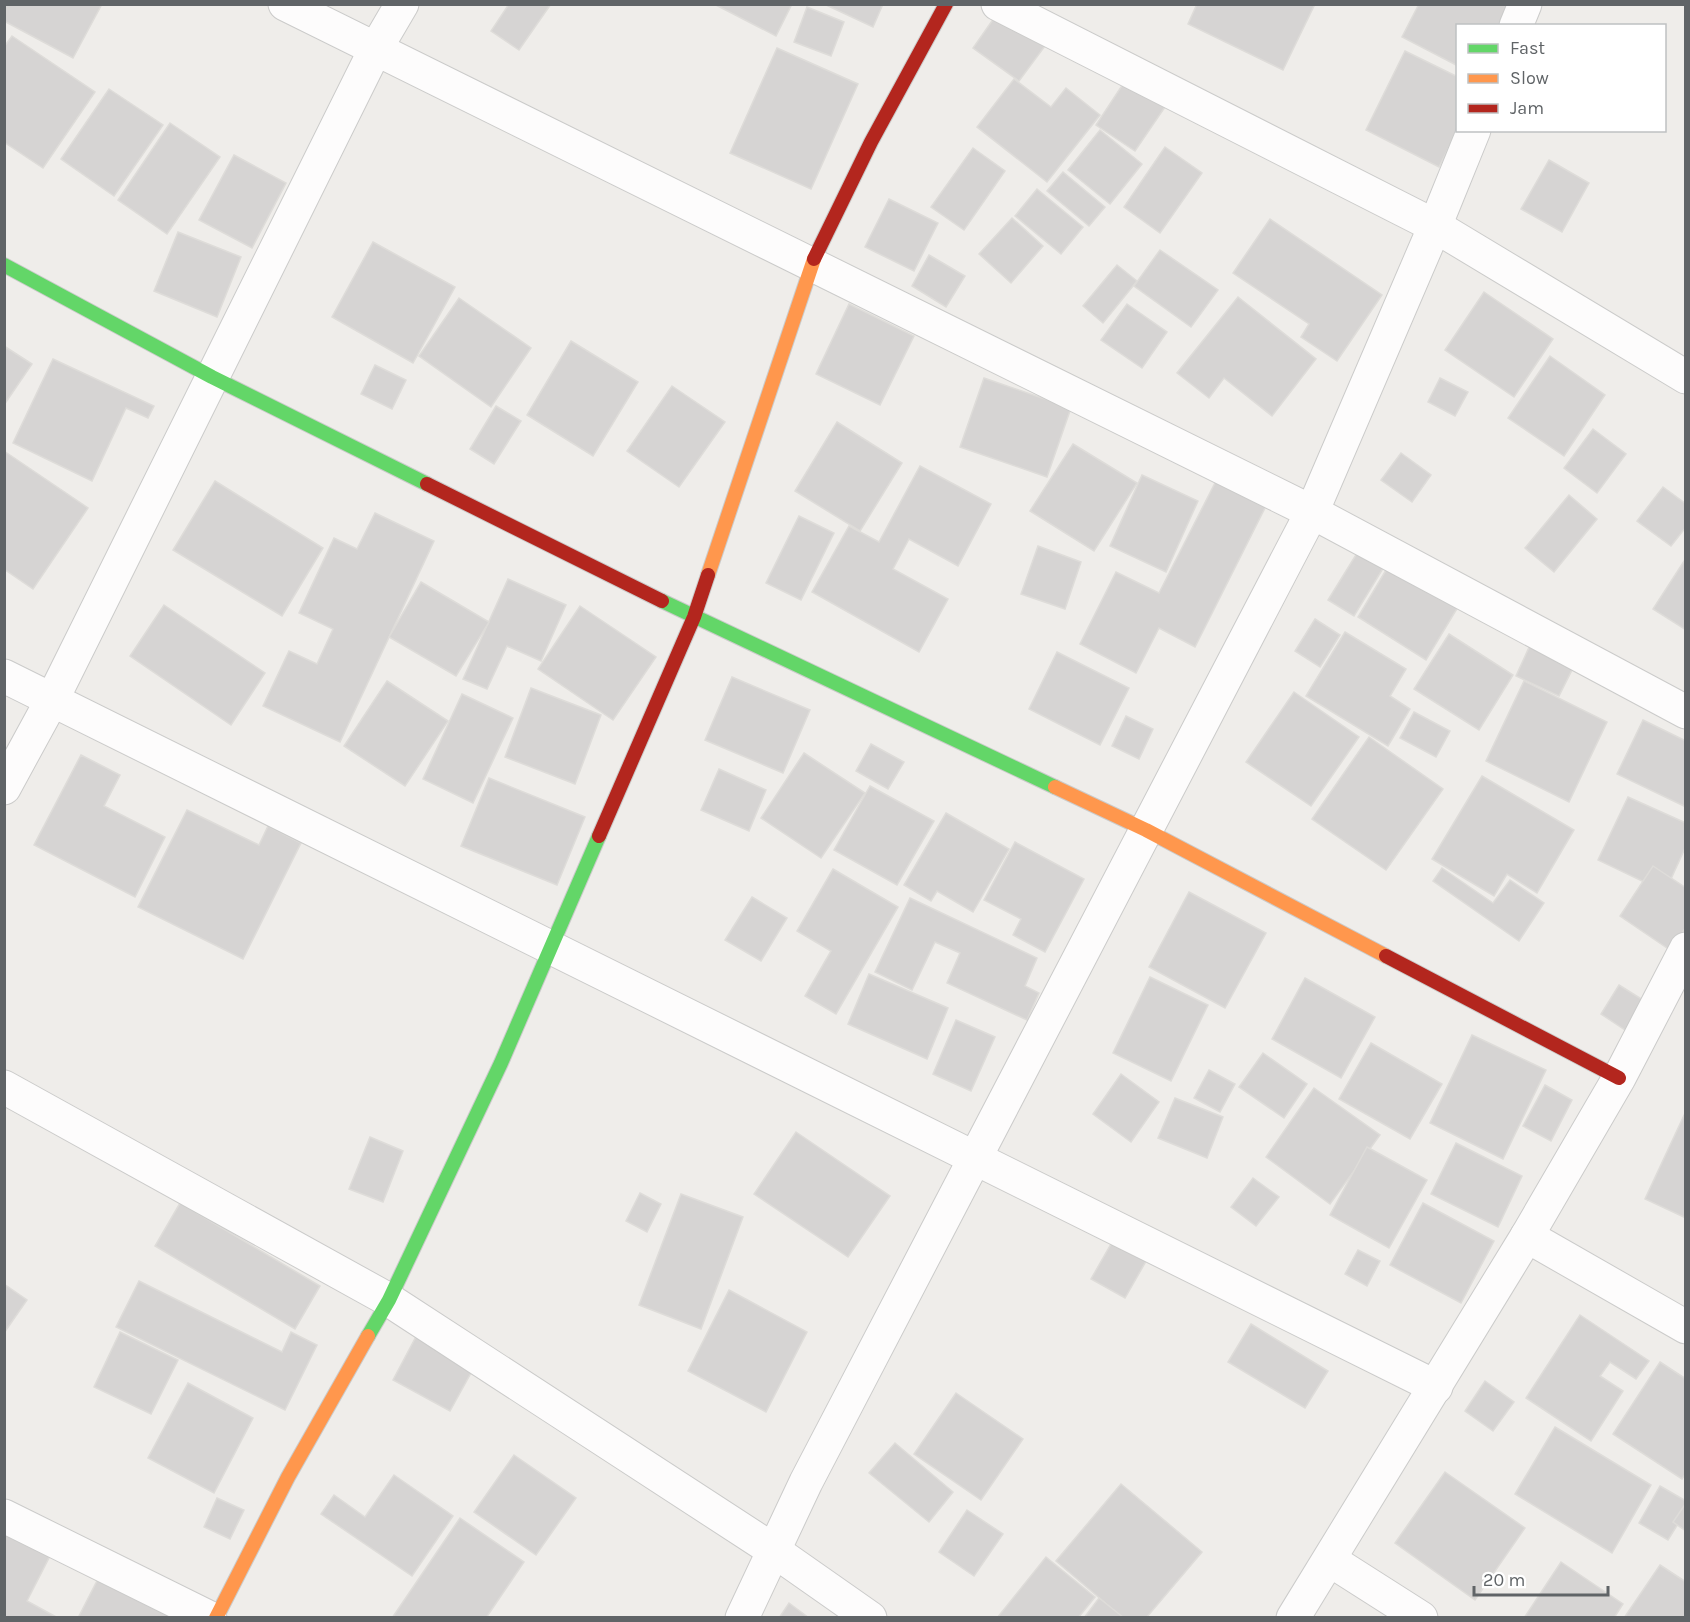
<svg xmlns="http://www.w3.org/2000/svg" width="1690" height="1622" font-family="Karla,sans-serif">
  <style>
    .building { fill: #d6d4d3; stroke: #dedcd9; stroke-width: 1.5 }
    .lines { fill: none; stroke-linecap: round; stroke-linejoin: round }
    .street-casing { stroke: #cbcbca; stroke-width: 35 }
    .fast-casing { stroke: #cbcbca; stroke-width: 16 }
    .slow-casing { stroke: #cbcbca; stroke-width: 16 }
    .jam-casing { stroke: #cbcbca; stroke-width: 16 }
    .street { stroke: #fdfcfc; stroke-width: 33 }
    .fast { stroke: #63d668; stroke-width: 14 }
    .slow { stroke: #ff974d; stroke-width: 14 }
    .jam { stroke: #b3261e; stroke-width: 14 }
  </style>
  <rect width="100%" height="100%" fill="#efedea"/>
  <g class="building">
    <polygon points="4,4 102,4 73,58 4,21"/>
    <polygon points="509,4 551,4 519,50 491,31"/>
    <polygon points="714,4 792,4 776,36"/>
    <polygon points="824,4 883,4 873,27"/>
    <polygon points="1197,4 1315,4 1283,70 1188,24"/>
    <polygon points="1419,4 1519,4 1508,26 1458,26 1458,66 1402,37"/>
    <polygon points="807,7 844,22 831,56 794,42"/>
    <polygon points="1001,8 1048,42 1019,81 973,48"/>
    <polygon points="12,36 95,92 43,168 4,142 4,47"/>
    <polygon points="777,48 858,84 811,189 730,153"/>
    <polygon points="1405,51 1458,77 1458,129 1439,167 1366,130"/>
    <polygon points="1014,79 1051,107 1066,88 1100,115 1047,182 977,127"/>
    <polygon points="1125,81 1165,107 1135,151 1096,125"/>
    <polygon points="109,89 163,125 114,196 61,159"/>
    <polygon points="170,123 220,157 167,234 118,200"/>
    <polygon points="1100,130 1142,164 1110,204 1068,170"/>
    <polygon points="1165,147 1202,173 1160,233 1124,207"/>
    <polygon points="973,148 1005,171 964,230 931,207"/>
    <polygon points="234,155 286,183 252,248 199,220"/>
    <polygon points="1549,160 1589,183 1562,232 1521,209"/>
    <polygon points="1063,172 1105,207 1089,226 1047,191"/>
    <polygon points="1037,189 1083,227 1061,254 1015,216"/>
    <polygon points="889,199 938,223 914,271 865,247"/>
    <polygon points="1012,218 1043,246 1011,283 979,254"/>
    <polygon points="1270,219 1382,295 1337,361 1301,337 1309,324 1233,273"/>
    <polygon points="178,232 241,257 217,317 154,291"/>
    <polygon points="373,242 455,287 413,363 332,317"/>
    <polygon points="1160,250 1218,290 1191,327 1134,286"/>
    <polygon points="929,255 965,276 946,307 912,286"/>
    <polygon points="1117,265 1137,281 1103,323 1083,306"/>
    <polygon points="1484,292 1553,339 1514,397 1445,350"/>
    <polygon points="1238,297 1316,359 1272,416 1224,378 1209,398 1177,373"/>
    <polygon points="459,298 531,348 491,407 419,356"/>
    <polygon points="849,304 914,336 880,405 816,374"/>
    <polygon points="1127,304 1167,332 1142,368 1101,340"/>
    <polygon points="571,341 638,382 593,456 527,415"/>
    <polygon points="4,346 32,364 4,405"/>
    <polygon points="1550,356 1605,395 1564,456 1508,418"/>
    <polygon points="53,359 154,406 148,418 126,408 92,481 13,443"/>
    <polygon points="375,365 406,380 392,409 361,394"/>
    <polygon points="984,378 1071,408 1047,477 960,447"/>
    <polygon points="1440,378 1468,392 1455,416 1428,402"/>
    <polygon points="672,386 725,422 679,487 627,451"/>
    <polygon points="496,406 521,421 494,464 470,449"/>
    <polygon points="837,422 902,463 860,531 795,491"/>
    <polygon points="1593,429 1626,454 1597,493 1564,468"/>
    <polygon points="1073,444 1137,483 1094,551 1030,511"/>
    <polygon points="4,451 88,508 33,589 4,569"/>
    <polygon points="1401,453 1431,475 1412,502 1381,480"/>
    <polygon points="920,466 991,504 958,566 909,539 893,569 948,599 919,652 812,592 849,526 879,542"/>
    <polygon points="1142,475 1198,501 1166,572 1110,546"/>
    <polygon points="1217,479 1267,504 1195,647 1159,628 1136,673 1080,644 1116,572 1159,593"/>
    <polygon points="215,481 323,548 282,616 173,550"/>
    <polygon points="1663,487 1686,504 1686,527 1671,546 1637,521"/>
    <polygon points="1569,495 1597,519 1554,572 1525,548"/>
    <polygon points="375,513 434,541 340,742 263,706 289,651 317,664 333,629 299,613 334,538 357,549"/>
    <polygon points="799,516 834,533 801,600 766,583"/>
    <polygon points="1367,537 1393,552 1354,616 1328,600"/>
    <polygon points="1038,546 1081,562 1065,609 1021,594"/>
    <polygon points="1686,558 1686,630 1653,609"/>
    <polygon points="1392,560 1461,602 1426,660 1358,617"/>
    <polygon points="508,579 566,605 541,661 507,646 487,689 463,679"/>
    <polygon points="421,582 489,622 456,676 389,637"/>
    <polygon points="164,605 265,673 231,725 130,656"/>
    <polygon points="580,606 656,657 613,720 538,669"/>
    <polygon points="1315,619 1340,635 1320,667 1295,651"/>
    <polygon points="1345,632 1406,669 1390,696 1410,709 1388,746 1306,696"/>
    <polygon points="1449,634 1513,675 1479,730 1414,689"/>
    <polygon points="1531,643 1575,664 1559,696 1516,676"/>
    <polygon points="1057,652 1129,688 1100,745 1029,709"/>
    <polygon points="732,677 810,710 783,773 705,740"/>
    <polygon points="387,681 448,721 405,786 344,746"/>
    <polygon points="1524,681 1607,722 1569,802 1486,761"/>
    <polygon points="531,688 601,715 575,784 505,757"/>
    <polygon points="1294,692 1359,737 1311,806 1246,762"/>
    <polygon points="462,694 513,718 473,803 423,779"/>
    <polygon points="1414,712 1450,731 1436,757 1400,738"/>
    <polygon points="1126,716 1153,729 1139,759 1112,746"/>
    <polygon points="1643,720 1686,741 1686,807 1617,774"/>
    <polygon points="1369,737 1443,789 1386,870 1312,819"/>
    <polygon points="871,744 904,762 888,789 856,771"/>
    <polygon points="804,753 865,793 821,858 761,818"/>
    <polygon points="81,755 120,775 104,806 165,837 135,897 34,845"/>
    <polygon points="719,769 766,790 749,831 701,810"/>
    <polygon points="1482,776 1574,830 1537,893 1507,874 1494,896 1432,859"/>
    <polygon points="489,778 585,817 557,885 461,846"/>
    <polygon points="870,786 934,821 897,885 834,850"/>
    <polygon points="1628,797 1686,823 1686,846 1665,892 1598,860"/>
    <polygon points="187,810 259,845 268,826 301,843 243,959 138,907"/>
    <polygon points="946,813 1009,849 973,912 937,891 931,901 904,885"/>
    <polygon points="1015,842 1084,879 1045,952 1013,935 1021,919 984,900"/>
    <polygon points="1653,866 1686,888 1686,927 1670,950 1620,916"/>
    <polygon points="1442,868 1493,903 1510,880 1544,903 1519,941 1433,881"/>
    <polygon points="833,869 898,907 836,1014 805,996 831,951 797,931"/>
    <polygon points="1189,892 1266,933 1225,1008 1149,967"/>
    <polygon points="752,897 787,918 761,961 725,940"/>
    <polygon points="910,898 1037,958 1025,986 1039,993 1027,1020 947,983 960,953 935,942 912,990 875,972"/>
    <polygon points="869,974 948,1008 927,1059 848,1024"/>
    <polygon points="1150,977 1208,1005 1171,1081 1113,1053"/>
    <polygon points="1305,978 1375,1017 1341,1078 1272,1039"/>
    <polygon points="1619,985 1643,1000 1625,1030 1601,1014"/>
    <polygon points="956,1020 995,1037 971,1091 933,1074"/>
    <polygon points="1472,1035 1546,1070 1503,1159 1430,1123"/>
    <polygon points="1371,1043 1442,1084 1410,1139 1339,1099"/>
    <polygon points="1263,1053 1307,1084 1284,1118 1239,1087"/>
    <polygon points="1209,1070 1235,1084 1220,1112 1194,1098"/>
    <polygon points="1121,1074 1159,1102 1131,1142 1093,1114"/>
    <polygon points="1545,1085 1572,1100 1551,1141 1523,1126"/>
    <polygon points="1314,1088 1380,1135 1330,1204 1266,1157"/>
    <polygon points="1175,1098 1223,1117 1207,1158 1158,1138"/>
    <polygon points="1686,1111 1686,1218 1645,1199"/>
    <polygon points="796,1132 890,1196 848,1257 754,1194"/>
    <polygon points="370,1137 403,1151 383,1202 349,1189"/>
    <polygon points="1456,1143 1522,1176 1498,1227 1431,1194"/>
    <polygon points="1367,1147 1427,1180 1389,1248 1330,1215"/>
    <polygon points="1253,1178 1279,1197 1256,1226 1231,1207"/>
    <polygon points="640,1193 661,1204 647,1232 626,1221"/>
    <polygon points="681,1194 743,1217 701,1329 639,1305"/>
    <polygon points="180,1203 320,1286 295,1329 155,1246"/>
    <polygon points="1423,1203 1494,1241 1461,1303 1390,1265"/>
    <polygon points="1115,1237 1149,1256 1125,1298 1091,1279"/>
    <polygon points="1358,1250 1380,1261 1367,1286 1345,1274"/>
    <polygon points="139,1281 282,1352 291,1332 317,1345 285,1410 116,1327"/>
    <polygon points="4,1284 27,1300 4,1333"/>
    <polygon points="729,1290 807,1332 766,1412 688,1371"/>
    <polygon points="1580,1315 1649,1361 1636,1379 1610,1362 1600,1376 1623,1391 1591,1441 1526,1398"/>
    <polygon points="1251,1324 1328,1371 1305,1408 1228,1362"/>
    <polygon points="419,1331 477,1362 450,1411 393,1380"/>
    <polygon points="120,1332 178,1360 151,1414 94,1387"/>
    <polygon points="1660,1362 1686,1379 1686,1473 1682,1479 1613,1434"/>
    <polygon points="1485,1381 1514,1402 1493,1431 1465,1411"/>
    <polygon points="188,1383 253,1418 214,1493 148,1458"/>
    <polygon points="956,1393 1023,1439 981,1500 914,1454"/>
    <polygon points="1555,1427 1651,1485 1612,1553 1515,1494"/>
    <polygon points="895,1443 953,1492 929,1522 869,1473"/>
    <polygon points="514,1455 576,1498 536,1555 474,1512"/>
    <polygon points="1445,1472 1525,1528 1475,1600 1395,1543"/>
    <polygon points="394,1475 453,1516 412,1576 321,1514 334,1495 365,1517"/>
    <polygon points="1121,1484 1202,1552 1146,1618 1123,1618 1056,1561"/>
    <polygon points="1660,1486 1686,1501 1686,1511 1668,1540 1639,1523"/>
    <polygon points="217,1498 244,1510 230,1539 204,1527"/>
    <polygon points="1686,1503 1686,1531 1673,1522"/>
    <polygon points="967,1510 1003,1534 974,1576 939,1552"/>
    <polygon points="460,1518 524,1562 486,1618 392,1618"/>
    <polygon points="4,1528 52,1552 27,1601 58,1618 4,1618"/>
    <polygon points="1046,1557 1095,1597 1078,1618 997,1618"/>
    <polygon points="1561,1562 1623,1604 1614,1618 1524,1618"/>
    <polygon points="1660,1565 1686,1582 1686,1618 1624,1618"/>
    <polygon points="100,1575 169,1611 166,1618 78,1618"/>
    <polygon points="1099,1598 1124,1618 1084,1618"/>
    <polygon points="789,1603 809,1618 779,1618"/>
  </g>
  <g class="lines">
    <defs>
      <g id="street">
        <polyline points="285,4 1312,512 1686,712"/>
        <polyline points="998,4 1435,226 1686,377"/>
        <polyline points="1516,26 1525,4"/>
        <polyline points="4,676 1436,1387"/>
        <polyline points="4,788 52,700 375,50 402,4"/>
        <polyline points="4,1087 389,1300 773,1550 870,1618"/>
        <polyline points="1527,1236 1686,1327"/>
        <polyline points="4,1516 210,1618"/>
        <polyline points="1330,1560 1421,1618"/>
        <polyline points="742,1618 806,1482 1312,512 1435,226 1474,130"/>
        <polyline points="1293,1618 1527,1236 1619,1078 1686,949"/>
      </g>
      <g id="fast">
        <polyline points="4,265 212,377 427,484"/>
        <polyline points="662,601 1055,787"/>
        <polyline points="368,1336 389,1300 501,1063 599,836"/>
      </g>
      <g id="slow">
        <polyline points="708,575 814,259"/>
        <polyline points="1055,787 1146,830 1386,956"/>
        <polyline points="216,1618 288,1477 368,1336"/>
      </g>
      <g id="jam">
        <polyline points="814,259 871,142 946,4"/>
        <polyline points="427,484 662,601"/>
        <polyline points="599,836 694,617 708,575"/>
        <polyline points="1386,956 1619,1078"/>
      </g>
    </defs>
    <use href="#street" class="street-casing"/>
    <use href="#fast" class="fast-casing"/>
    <use href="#slow" class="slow-casing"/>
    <use href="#jam" class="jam-casing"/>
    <use href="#street" class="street"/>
    <use href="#fast" class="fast"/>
    <use href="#slow" class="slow"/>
    <use href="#jam" class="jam"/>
  </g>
  <rect width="1690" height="1622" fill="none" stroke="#606467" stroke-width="12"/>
  <rect x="1456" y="24" width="210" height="108" fill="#ffffff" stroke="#bfc1c2" stroke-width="1.5"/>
  <rect x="1468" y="44" width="30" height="9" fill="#63d668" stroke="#bfc1c2" stroke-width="1.5"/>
  <text x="1510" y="54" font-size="18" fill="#606467">Fast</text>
  <rect x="1468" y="74" width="30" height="9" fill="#ff974d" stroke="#bfc1c2" stroke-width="1.5"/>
  <text x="1510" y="84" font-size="18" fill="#606467">Slow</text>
  <rect x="1468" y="104" width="30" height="9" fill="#b3261e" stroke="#bfc1c2" stroke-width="1.5"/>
  <text x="1510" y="114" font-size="18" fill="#606467">Jam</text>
  <path d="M1474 1586v9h134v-9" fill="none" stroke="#606467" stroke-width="3"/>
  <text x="1483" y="1586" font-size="18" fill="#606467" stroke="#ffffff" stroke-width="4.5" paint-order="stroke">20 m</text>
</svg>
